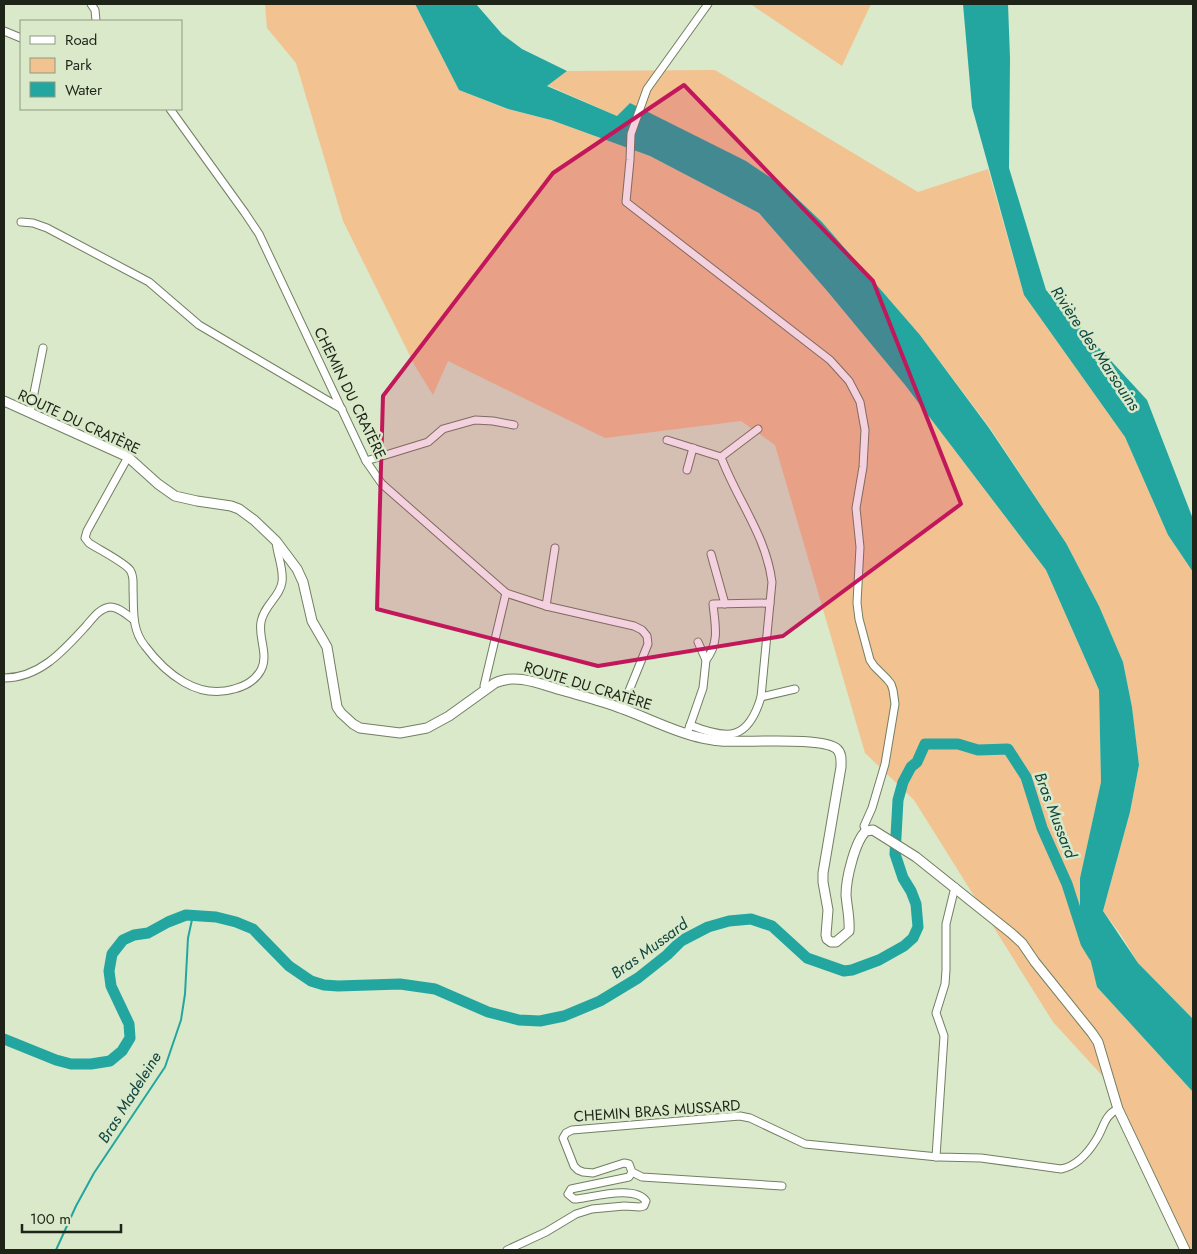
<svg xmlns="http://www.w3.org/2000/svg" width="1197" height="1254" font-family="Jost,sans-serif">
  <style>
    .green { fill: #f2c291 }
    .water { fill: #23a6a0 }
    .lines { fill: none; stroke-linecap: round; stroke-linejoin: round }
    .stream { stroke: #23a6a0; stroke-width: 2 }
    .river { stroke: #23a6a0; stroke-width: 11 }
    .minor-casing { stroke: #717f62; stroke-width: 9 }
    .tertiary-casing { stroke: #717f62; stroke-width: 11 }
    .minor { stroke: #fff; stroke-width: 7 }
    .tertiary { stroke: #fff; stroke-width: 9 }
    .marked { fill: #c2185b; fill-opacity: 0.2; stroke: #c2185b; stroke-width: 4; stroke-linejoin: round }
    .labels { text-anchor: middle; stroke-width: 5; stroke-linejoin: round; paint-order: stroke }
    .street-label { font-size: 15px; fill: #1e2418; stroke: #d9e9c9 }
    .water-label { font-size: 16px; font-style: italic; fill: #104643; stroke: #d9e9c9 }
  </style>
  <rect width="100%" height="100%" fill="#d9e9c9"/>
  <g class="green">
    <polygon points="265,4 415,4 459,90 507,109 551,120 650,156 759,213 828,292 905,385 1046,570 1099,690 1101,782 1080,878 1097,987 1193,1092 1193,1250 1188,1250 1109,1083 1053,1022 914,800 865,753 775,445 741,421 605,438 448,361 433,395 415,366 343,221 296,63 267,28"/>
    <polygon points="753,4 871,4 842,66 752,5"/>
    <polygon points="715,70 918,192 988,169 1024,295 1125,437 1168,535 1193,572 1193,1019 1138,963 1121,935 1103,911 1130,812 1139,765 1132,707 1123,662 1099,606 1066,543 990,428 920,335 822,222 786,188 746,161 617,116 547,85 567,71"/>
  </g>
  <g class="water">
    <polygon points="415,4 476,4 502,34 522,49 567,71 547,86 617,116 630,103 746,161 786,188 822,222 920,335 989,428 1066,543 1099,606 1123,662 1132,707 1139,765 1130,812 1103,911 1138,963 1193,1019 1193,1092 1097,987 1080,916 1080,878 1101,782 1099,690 1046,570 905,385 828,292 759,213 650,156 551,120 508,109 459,90"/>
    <polygon points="963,4 1008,4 1010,58 1009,168 1046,290 1147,400 1193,519 1193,572 1168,535 1125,437 1024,295 972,107"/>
  </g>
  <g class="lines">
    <polyline class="stream" points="56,1250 76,1206 94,1173 165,1067 181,1020 185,994 188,938 193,915"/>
    <polyline class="river" points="4,1039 56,1060 71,1064 91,1064 110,1061 122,1051 130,1038 129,1024 111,986 109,971 112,954 123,940 134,935 148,933 168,922 186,915 216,917 236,922 253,929 289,966 311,981 324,985 338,986 400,984 435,989 488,1012 519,1020 540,1021 564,1016 600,1001 638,978 667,955 681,941 708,927 729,921 751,919 772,926 807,958 844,971 852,970 879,960 904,946 913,938 918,927 916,904 911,891 903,878 895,854 898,800 903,782 911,767 917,762 925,744 958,744 978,750 1008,749 1026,777 1042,828 1067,884 1086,943 1094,956"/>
    <defs>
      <g id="minor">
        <polyline points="91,4 95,10 96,21"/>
        <polyline points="708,4 647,89 631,134 630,160 626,202 830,360 849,381 860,402 865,430 863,467 856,508 860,547 857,603 859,619 870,660 874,666 887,679 891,684 893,690 895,704 885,764 872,808 864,826 866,831"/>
        <polyline points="4,31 21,38"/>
        <polyline points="170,109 245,213 259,234 366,461 382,484 506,593 546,606 634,626 642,630 647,636 648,644 622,708"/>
        <polyline points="21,222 33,223 47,228 149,282 199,325 342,409"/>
        <polyline points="30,413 43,348"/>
        <polyline points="667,440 721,457"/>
        <path d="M128,457l-41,74 -2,7 4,5c9,6 35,19 41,27 4,6 3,12 3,18 1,21 -2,41 12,58 21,28 53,54 89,43 12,-3 21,-8 27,-19 8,-16 -3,-32 0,-48 3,-17 19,-25 21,-40 2,-13 -5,-27 -6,-41"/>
        <polyline points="366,461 428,442 443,429 475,420 493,421 514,425"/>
        <polyline points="687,470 693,448"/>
        <polyline points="711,554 725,604"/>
        <polyline points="546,606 555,548"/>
        <path d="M706,660c14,-18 9,-35 7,-56l57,-1"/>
        <path d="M4,678c36,0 60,-28 82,-52 7,-8 14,-18 24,-19 9,0 17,8 24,13"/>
        <polyline points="486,689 484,686 506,593"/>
        <polyline points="761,697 795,689"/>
        <path d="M690,725c38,15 58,16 71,-28l11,-115c-6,-47 -35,-82 -51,-125l37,-28"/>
        <polyline points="687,734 703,688 706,660 698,642"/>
        <polyline points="936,1157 944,1036 936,1013 945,984 946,970 946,924 955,887"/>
        <path d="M782,1186l-140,-9 -10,-5 -3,-8 -5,-1 -31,10 -10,-1 -5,-2 -4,-4 -11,-28 3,-5 6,-3 168,-14 10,2 55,26 133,13 43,1 80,11c16,-3 27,-16 35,-29 8,-12 8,-25 22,-31"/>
        <path d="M507,1250l39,-18 30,-18 16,-5 32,-3 16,1 4,-1 2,-5c-11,-16 -52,-4 -69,-2h-3l-6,-5 3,-5 58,-12 3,-5"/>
      </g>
      <path id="tertiary" d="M4,401l124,56 30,27 17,12 22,5 34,5 8,3 15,11 22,21 21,28 6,13 9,39 15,26 10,60 4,6 12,11 7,4 40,5 27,-5 22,-12 46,-33c21,-10 45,1 66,7 21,6 42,11 62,19 25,9 53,24 79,29 6,1 12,3 19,3 22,2 102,-5 116,8 5,5 4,11 4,18l-18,106v9l5,28 -2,25 1,4 4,3h5l13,-11c1,-12 -2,-24 -3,-36 0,-16 9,-54 20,-64l7,-1 43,27 95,76 11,10 13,19 57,71 6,9 20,67 67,141"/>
    </defs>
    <use href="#minor" class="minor-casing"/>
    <use href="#tertiary" class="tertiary-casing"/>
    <use href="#minor" class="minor"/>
    <use href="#tertiary" class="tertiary"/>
  </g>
  <path class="marked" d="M684,85l189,196 88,223 -178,132 -185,30 -221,-57 6,-213 170,-223z"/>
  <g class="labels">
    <g class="street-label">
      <text transform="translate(350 393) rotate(64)" y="5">CHEMIN DU CRATÈRE</text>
      <text transform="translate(79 422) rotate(25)" y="5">ROUTE DU CRATÈRE</text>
      <text transform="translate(588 686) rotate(17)" y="5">ROUTE DU CRATÈRE</text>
      <text transform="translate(657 1111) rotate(-4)" y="5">CHEMIN BRAS MUSSARD</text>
    </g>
    <g class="water-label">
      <text transform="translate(1096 348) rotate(56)" y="6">Rivière des Marsouins</text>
      <text transform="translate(1056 815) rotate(69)" y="6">Bras Mussard</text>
      <text transform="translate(649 948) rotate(-36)" y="6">Bras Mussard</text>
      <text transform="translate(129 1097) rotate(-58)" y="6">Bras Madeleine</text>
    </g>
  </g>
  <rect width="1197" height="1254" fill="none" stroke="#1e2418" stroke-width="10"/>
  <rect x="20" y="20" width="162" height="90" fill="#d9e9c9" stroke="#8e9a82"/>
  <rect x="30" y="36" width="25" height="8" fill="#ffffff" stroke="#8e9a82"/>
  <text x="65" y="45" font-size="15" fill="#1e2418">Road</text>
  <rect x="30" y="58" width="25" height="15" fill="#f2c291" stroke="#8e9a82"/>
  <text x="65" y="70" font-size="15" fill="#1e2418">Park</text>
  <rect x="30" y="82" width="25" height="15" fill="#23a6a0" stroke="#8e9a82"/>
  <text x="65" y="95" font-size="15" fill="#1e2418">Water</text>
  <path d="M22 1224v8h99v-8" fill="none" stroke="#1e2418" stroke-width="2.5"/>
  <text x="30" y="1224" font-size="15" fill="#1e2418" stroke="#d9e9c9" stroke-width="4" paint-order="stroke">100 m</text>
</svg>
